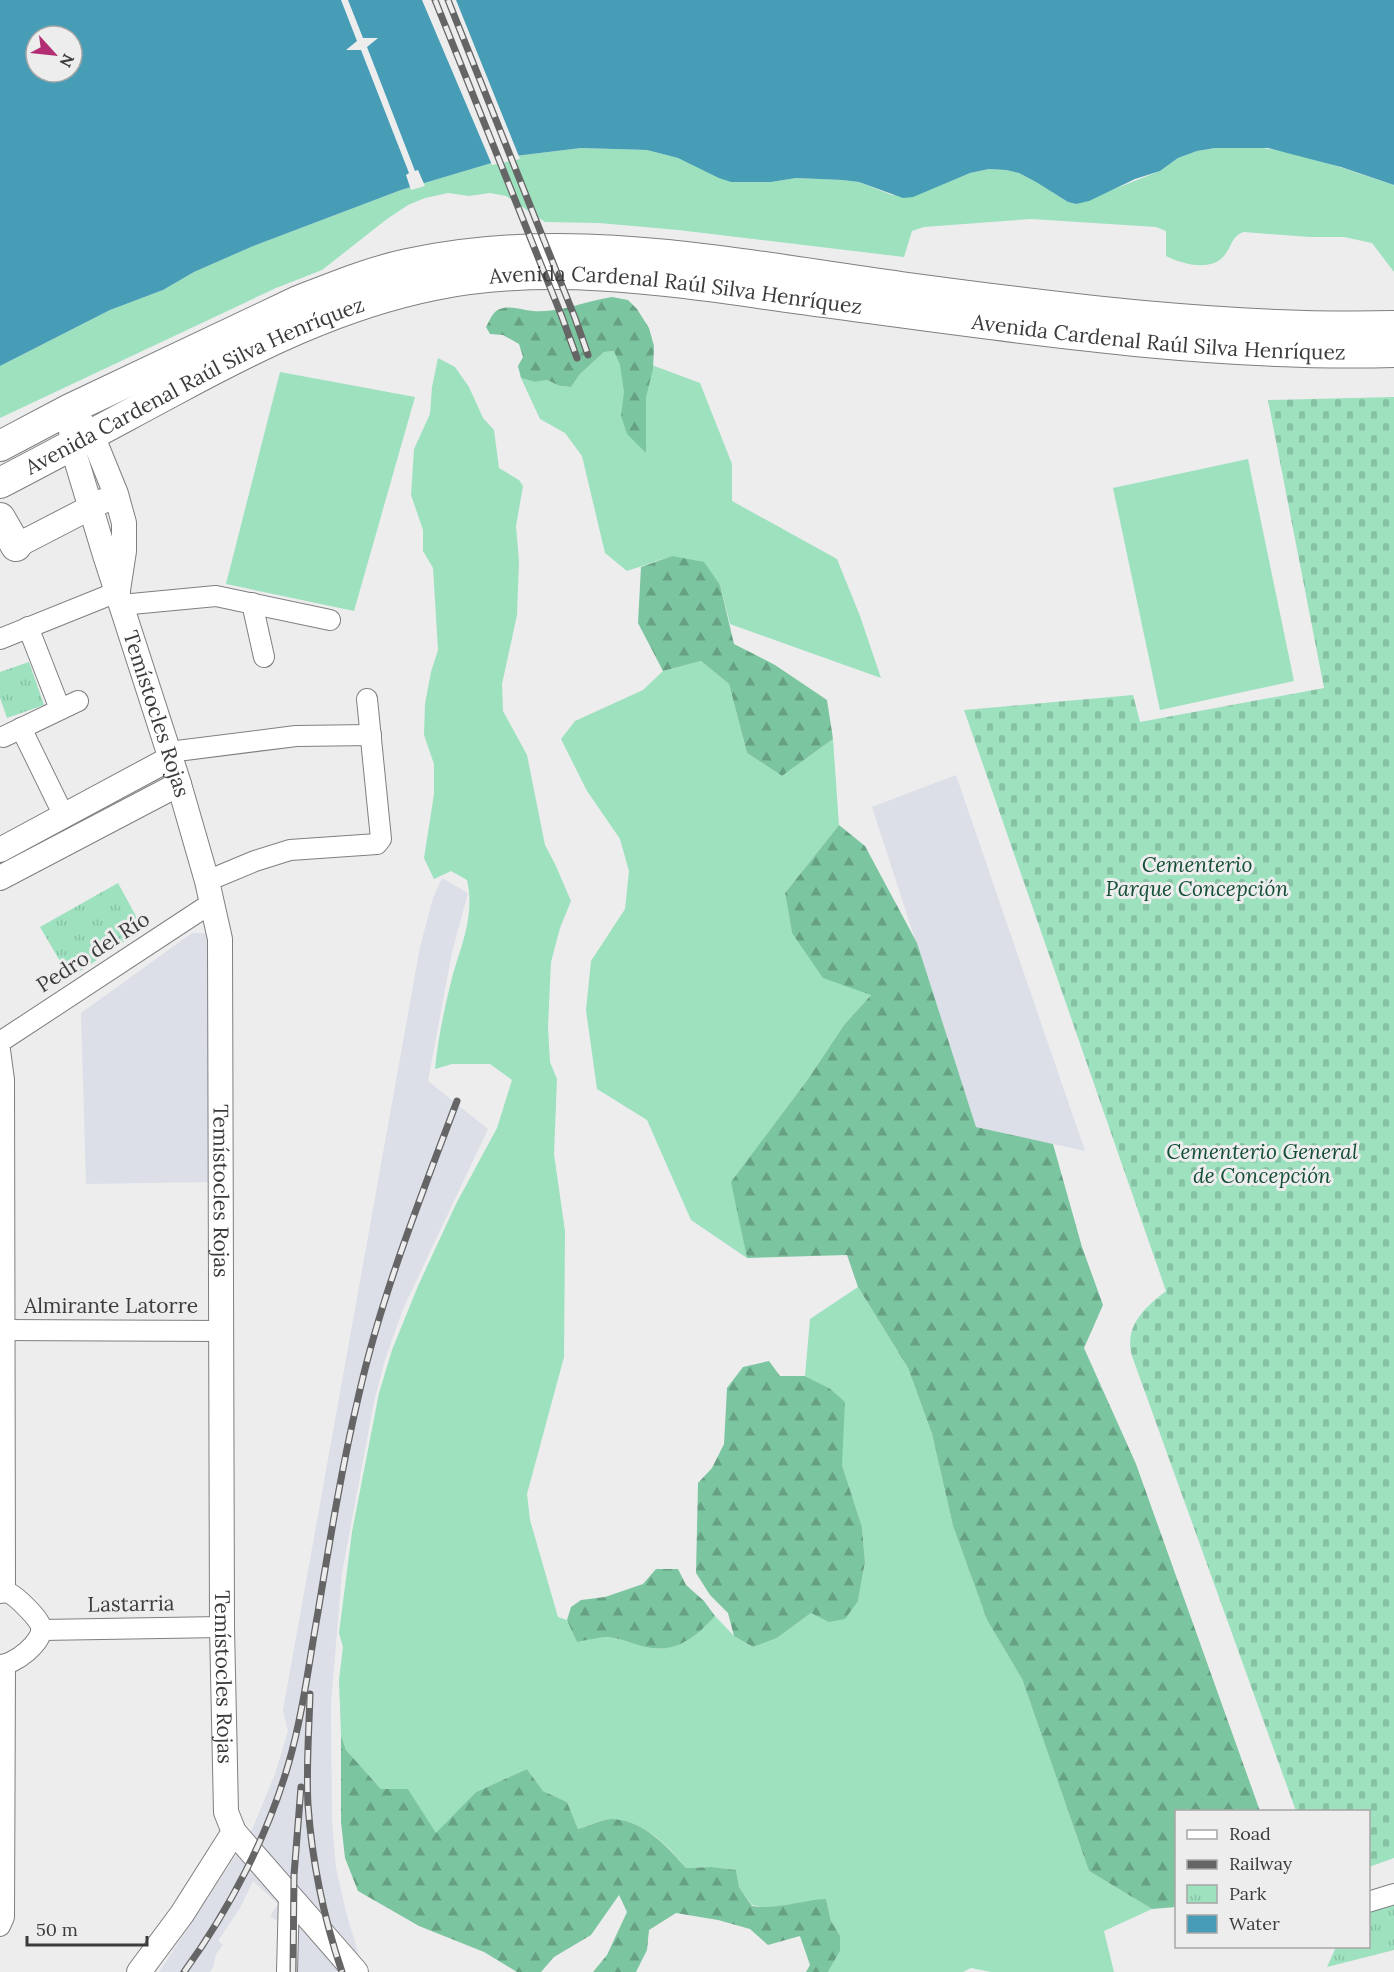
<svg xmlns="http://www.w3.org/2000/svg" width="1394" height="1972" font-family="Lora,serif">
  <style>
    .built { fill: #dcdfe7 }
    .grass { fill: #9de1bf }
    .forest { fill: url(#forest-firs) }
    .cemetery { fill: url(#cemetery-stones) }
    .park { fill: url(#park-tufts) }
    .water { fill: #489db6; fill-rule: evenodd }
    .pier { fill: #ededee }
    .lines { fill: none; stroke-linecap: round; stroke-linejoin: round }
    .minor-casing { stroke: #7f7f81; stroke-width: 22 }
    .tertiary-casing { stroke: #7f7f81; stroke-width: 26 }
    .primary-casing { stroke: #7f7f81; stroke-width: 32 }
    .minor { stroke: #fff; stroke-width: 20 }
    .tertiary { stroke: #fff; stroke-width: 24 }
    .primary { stroke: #fff; stroke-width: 30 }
    .rail-casing { stroke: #656566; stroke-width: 7 }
    .rail { stroke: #ededee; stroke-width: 4.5; stroke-dasharray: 14; stroke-linecap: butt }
    .labels { text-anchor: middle; stroke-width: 6; stroke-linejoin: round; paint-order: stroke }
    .street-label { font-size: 21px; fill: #3c3c3d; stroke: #ededee }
    .park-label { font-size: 21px; font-style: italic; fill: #144e36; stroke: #ededee }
  </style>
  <defs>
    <pattern id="forest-firs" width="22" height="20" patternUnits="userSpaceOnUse" patternTransform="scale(1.5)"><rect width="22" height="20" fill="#7cc5a1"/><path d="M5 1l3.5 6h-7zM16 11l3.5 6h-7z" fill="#67a184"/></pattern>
    <pattern id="cemetery-stones" width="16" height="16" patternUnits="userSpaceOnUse" patternTransform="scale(1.5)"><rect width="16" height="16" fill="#9de1bf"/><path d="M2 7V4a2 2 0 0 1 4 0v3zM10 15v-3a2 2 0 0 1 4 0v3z" fill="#88c2a5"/></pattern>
    <pattern id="park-tufts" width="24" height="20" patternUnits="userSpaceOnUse" patternTransform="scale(1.5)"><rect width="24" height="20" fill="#9de1bf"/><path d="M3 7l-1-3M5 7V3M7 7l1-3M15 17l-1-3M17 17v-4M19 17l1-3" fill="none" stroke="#88c2a5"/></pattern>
  </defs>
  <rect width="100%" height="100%" fill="#ededee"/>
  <g class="built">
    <polygon points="956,775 1085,1151 976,1127 872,807"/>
    <polygon points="442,878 468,893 452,952 428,1081 488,1129 403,1309 385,1360 374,1402 342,1573 331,1703 332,1821 336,1868 346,1912 364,1972 280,1972 286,1927 270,1916 278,1904 253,1881 240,1908 218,1941 223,1945 216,1954 213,1967 210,1972 159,1972 251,1832 275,1774 288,1731 283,1710 420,947 433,898"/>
    <polygon points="192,933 212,933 213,1182 86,1184 81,1013"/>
  </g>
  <g class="grass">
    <path d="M1252,147c50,4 95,24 142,38v87l-22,-29 -28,-6h-35l-65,-5c-13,4 -12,15 -20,24 -14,16 -42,8 -58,0v-25l-10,-4 -125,-8 -107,8 -12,4 -8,26 -226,-27 -79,-7 -54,-1 -39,-26 -16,-3 -21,3 -21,-3 -23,5 -17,7 -21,14 -65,51 -46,18 -276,130v-52l110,-56 53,-20 31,-18 57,-25 150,-57 114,-34 66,-8 66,2 31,8 53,24h40l25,-4 46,2 17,2 33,13 21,1 57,-23 19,-4 17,1 13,3 17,9 32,20 8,2 84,-33 18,-13 19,-7 18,-3z"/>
    <polygon points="614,351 700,383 732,464 732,501 837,559 860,616 881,678 730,624 720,585 672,556 627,571 605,553 582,456 565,433 540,419 521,378 535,382 547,380 560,386 571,387 580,374 604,352"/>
    <path d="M438,358l17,9 14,20 14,31 11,12 5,38 20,12 4,6 -7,40 3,35 -2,54 -15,69 1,27 24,44 18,90 10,19 16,37 -11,27 -9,34 -3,65 2,35 7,17 -3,75 11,77 -1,126 -37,137 3,26 28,97 9,3 10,21c9,-1 19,-4 28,-4 16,0 30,9 46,11 26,4 47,-14 64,-32l19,20 19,11 24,-9 34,-25 47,-12 7,-39 -3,-35 -20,-62 -13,-77 -24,-12 5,-57 48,-32 50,81 24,66 21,92 34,94 35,59 67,192 63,38 -48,22 10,41h-123l-20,-4 -8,4h-135l12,-21v-14l-9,-16 -5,-22 -60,9 -14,-3 -13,-18 -3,-17 -24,-3 -26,1c-17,-22 -43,-47 -72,-49 -11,-1 -26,7 -36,10l-11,-27 -24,-11 -16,-22 -51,23 -40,42 -28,-45h-27l-35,-39 -5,-15 -2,-55 4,-33 -4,-14 13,-101 27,-139 13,-43 26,-64 38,-82 41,-76 15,-48 -22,-16h-38l-17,5c3,-32 10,-63 18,-95 9,-31 22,-60 14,-94l-16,-9 -17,8 -10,-21 10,-64v-30l-10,-29 1,-31 6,-32 7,-22 -5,-82 -10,-17v-21l-12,-35 3,-46 16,-35 2,-27z"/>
    <polygon points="280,372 415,397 354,611 226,584"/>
    <polygon points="1248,459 1294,681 1160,710 1113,488"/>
    <polygon points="701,661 729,684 747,753 782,776 833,739 839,825 785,893 792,933 871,995 844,1025 808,1079 732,1181 747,1258 691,1220 647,1120 597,1089 586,1010 591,961 625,909 629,871 620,839 587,791 561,739 575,721 643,690 663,671"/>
  </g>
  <g class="forest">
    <path d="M612,297l16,3 9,9 12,19 5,18 -1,23 -7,28v56l-19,-19 -6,-18 3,-24 -4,-27 -6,-14 -10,1 -24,22 -9,13 -11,-1 -13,-6 -12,2 -14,-4 -3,-12 5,-9 -4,-13 -16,-9 -13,-1 -4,-7c4,-7 6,-15 14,-18 11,-4 22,1 33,2 28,2 52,-10 79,-14z"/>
    <polygon points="672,556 704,562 720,585 734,644 775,665 827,700 833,739 782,776 747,753 729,684 701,661 663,671 638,623 641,567"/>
    <polygon points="839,825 865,846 917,943 976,1127 1053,1144 1082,1247 1103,1305 1084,1348 1136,1464 1260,1811 1176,1812 1176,1907 1152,1909 1089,1871 1022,1679 987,1620 953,1526 932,1434 908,1368 858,1287 847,1255 747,1258 731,1182 808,1079 844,1025 871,995 823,978 792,933 785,893"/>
    <polygon points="769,1361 780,1376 805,1376 829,1388 845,1402 842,1465 862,1527 865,1562 858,1601 845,1619 829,1622 811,1613 777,1638 753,1647 734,1636 728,1613 710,1595 696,1573 698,1483 712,1468 724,1444 727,1388 743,1367"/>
    <path d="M656,1569h22l8,16 18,16 11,15c-17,19 -37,36 -64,32 -16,-2 -30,-11 -46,-11 -9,1 -19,3 -28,5l-10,-22 4,-13 10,-7 24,-3 38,-13z"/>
    <path d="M341,1735l5,15 35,39h27l28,44 40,-41 51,-23 16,22 24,11 11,27c11,-3 25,-11 36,-10 30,2 54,28 72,49l26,-1 24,3 3,17 13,19c24,4 50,-6 74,-7l5,22 9,15v15l-12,21h-22l4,-7 -10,-29 -32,9 -18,-16 -32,-9 -42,-7 -27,17 -2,20 -11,22h-43l14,-17 20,-43 -8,-17 -28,40 -37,22 -13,15h-24l-33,-20 -65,-26 -61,-35 -13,-33 -4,-36z"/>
  </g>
  <path class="cemetery" d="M1394,397v1461l-25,9 -1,-55 -72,-1 -164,-455c-8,-30 12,-48 34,-65l-202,-581 169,-15 7,27 184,-34 -56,-288z"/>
  <g class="park">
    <polygon points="29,662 44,705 7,718 0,698 0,672"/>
    <polygon points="118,883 143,929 70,978 40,927"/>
    <polygon points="1394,1894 1394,1950 1327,1967 1336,1947 1368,1946 1369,1902"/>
  </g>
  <path class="water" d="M0,0h1394v185l-53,-18 -73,-19h-53l-18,3 -19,7 -18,13 -25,8 -46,22 -13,3 -8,-2 -32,-20 -17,-9 -13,-3 -17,-1 -19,4 -57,24 -10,1 -44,-16 -17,-2 -46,-2 -25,4h-40l-12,-4 -41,-20 -31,-8 -66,-2 -66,8 -114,34 -150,57 -57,25 -31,18 -53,20 -110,56zM36,36h36v36h-36z"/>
  <g class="pier">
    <polygon points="341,0 348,0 363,38 378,38 367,47 415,171 418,170 425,186 411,190 406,175 409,173 361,50 346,50 357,41"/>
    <polygon points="422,0 456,0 520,159 492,165"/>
  </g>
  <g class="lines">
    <defs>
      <g id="minor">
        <polyline points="252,603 264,657"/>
        <polyline points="121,605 216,596 330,620"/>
        <polyline points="28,627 60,709"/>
        <polyline points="0,639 117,592"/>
        <polyline points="21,728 64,816"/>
        <polyline points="3,737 78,701"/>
        <polyline points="169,752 296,736 371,735"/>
        <polyline points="207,881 255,861 290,850 377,844 381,839 367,699"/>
        <polyline points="0,1042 213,902"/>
        <polyline points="0,1050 4,1080 5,1592"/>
        <polyline points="0,1330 223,1331"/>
        <path d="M0,1593c4,-1 5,-1 9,0 7,3 31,26 32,34 3,15 -27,38 -41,38"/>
        <polyline points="41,1630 222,1627"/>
        <polyline points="1368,1902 1394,1894"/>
        <polyline points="0,1926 4,1917 5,1665"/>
        <polyline points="287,1972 289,1895"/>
      </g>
      <g id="tertiary">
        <path id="s1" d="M70,409l2,37 33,109 74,229 28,97 13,58 2,688 4,185 8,20 122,140"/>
        <polyline points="81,422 92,435 116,494 124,523 124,551 118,590"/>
        <polyline points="16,546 103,501"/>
        <polyline points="0,850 171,758"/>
        <polyline points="0,878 179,784"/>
        <polyline points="139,1972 182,1914 234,1832"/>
      </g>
      <g id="primary">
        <path d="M0,446l70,-37 228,-108c36,-14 72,-29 110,-37 164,-36 330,1 493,23 163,22 327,43 493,39"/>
        <path id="s2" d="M0,483c58,-30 115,-61 173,-92 83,-45 167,-87 261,-106 129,-26 261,0 389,17 190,25 380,55 571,50"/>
        <polyline points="0,518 16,546"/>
      </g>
    </defs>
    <use href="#minor" class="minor-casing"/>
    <use href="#tertiary" class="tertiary-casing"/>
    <use href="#primary" class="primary-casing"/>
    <use href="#minor" class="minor"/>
    <use href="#tertiary" class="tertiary"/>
    <use href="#primary" class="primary"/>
    <defs>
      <g id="rail">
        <polyline points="435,0 562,317 577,358"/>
        <polyline points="448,0 575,318 588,355"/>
        <path d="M310,1694c-1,37 -4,74 -2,111 4,56 16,114 34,167"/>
        <path d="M184,1972c45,-62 84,-136 105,-210 14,-49 20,-100 29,-150 12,-73 24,-146 41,-218 23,-101 62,-197 98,-293"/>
        <polyline points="293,1972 294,1875 301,1787"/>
      </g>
    </defs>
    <use href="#rail" class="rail-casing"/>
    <use href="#rail" class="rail"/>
  </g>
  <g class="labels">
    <g class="street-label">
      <text dy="7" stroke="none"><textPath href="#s2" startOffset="722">Avenida Cardenal Raúl Silva Henríquez</textPath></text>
      <text dy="7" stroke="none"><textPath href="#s2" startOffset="1208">Avenida Cardenal Raúl Silva Henríquez</textPath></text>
      <text dy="7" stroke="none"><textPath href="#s2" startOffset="218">Avenida Cardenal Raúl Silva Henríquez</textPath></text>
      <text dy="7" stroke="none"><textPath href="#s1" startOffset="318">Temístocles Rojas</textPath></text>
      <text transform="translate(93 952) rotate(-33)" y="7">Pedro del Río</text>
      <text dy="7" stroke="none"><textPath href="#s1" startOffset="804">Temístocles Rojas</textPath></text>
      <text x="111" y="1313">Almirante Latorre</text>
      <text transform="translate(131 1604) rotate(-1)" y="7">Lastarria</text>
      <text dy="7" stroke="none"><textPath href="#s1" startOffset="1290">Temístocles Rojas</textPath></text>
    </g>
    <g class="park-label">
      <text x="1197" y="872">Cementerio<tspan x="1197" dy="24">Parque Concepción</tspan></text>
      <text x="1262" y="1159">Cementerio General<tspan x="1262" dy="24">de Concepción</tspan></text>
    </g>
  </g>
  <rect x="1175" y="1810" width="195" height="138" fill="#ededee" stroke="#a6a6a7" stroke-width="1.5"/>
  <rect x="1187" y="1830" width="30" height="9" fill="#ffffff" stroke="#a6a6a7" stroke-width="1.5"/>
  <text x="1229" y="1840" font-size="18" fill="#3c3c3d">Road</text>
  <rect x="1187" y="1860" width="30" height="9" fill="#656566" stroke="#a6a6a7" stroke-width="1.5"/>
  <text x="1229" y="1870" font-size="18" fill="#3c3c3d">Railway</text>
  <rect x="1187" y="1885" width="30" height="18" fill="url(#park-tufts)" stroke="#a6a6a7" stroke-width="1.5"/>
  <text x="1229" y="1900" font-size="18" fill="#3c3c3d">Park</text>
  <rect x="1187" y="1915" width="30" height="18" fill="#489db6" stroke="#a6a6a7" stroke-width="1.5"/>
  <text x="1229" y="1930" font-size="18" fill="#3c3c3d">Water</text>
  <g transform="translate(54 54) rotate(117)"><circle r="28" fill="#ededee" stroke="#a6a6a7" stroke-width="1.5"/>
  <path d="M0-4.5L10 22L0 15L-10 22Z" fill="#b22d73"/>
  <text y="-9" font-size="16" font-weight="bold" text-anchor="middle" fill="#3c3c3d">N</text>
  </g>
  <path d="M27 1936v9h120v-9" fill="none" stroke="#3c3c3d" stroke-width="3"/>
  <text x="36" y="1936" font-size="18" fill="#3c3c3d" stroke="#ededee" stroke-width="4.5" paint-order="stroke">50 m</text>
</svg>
